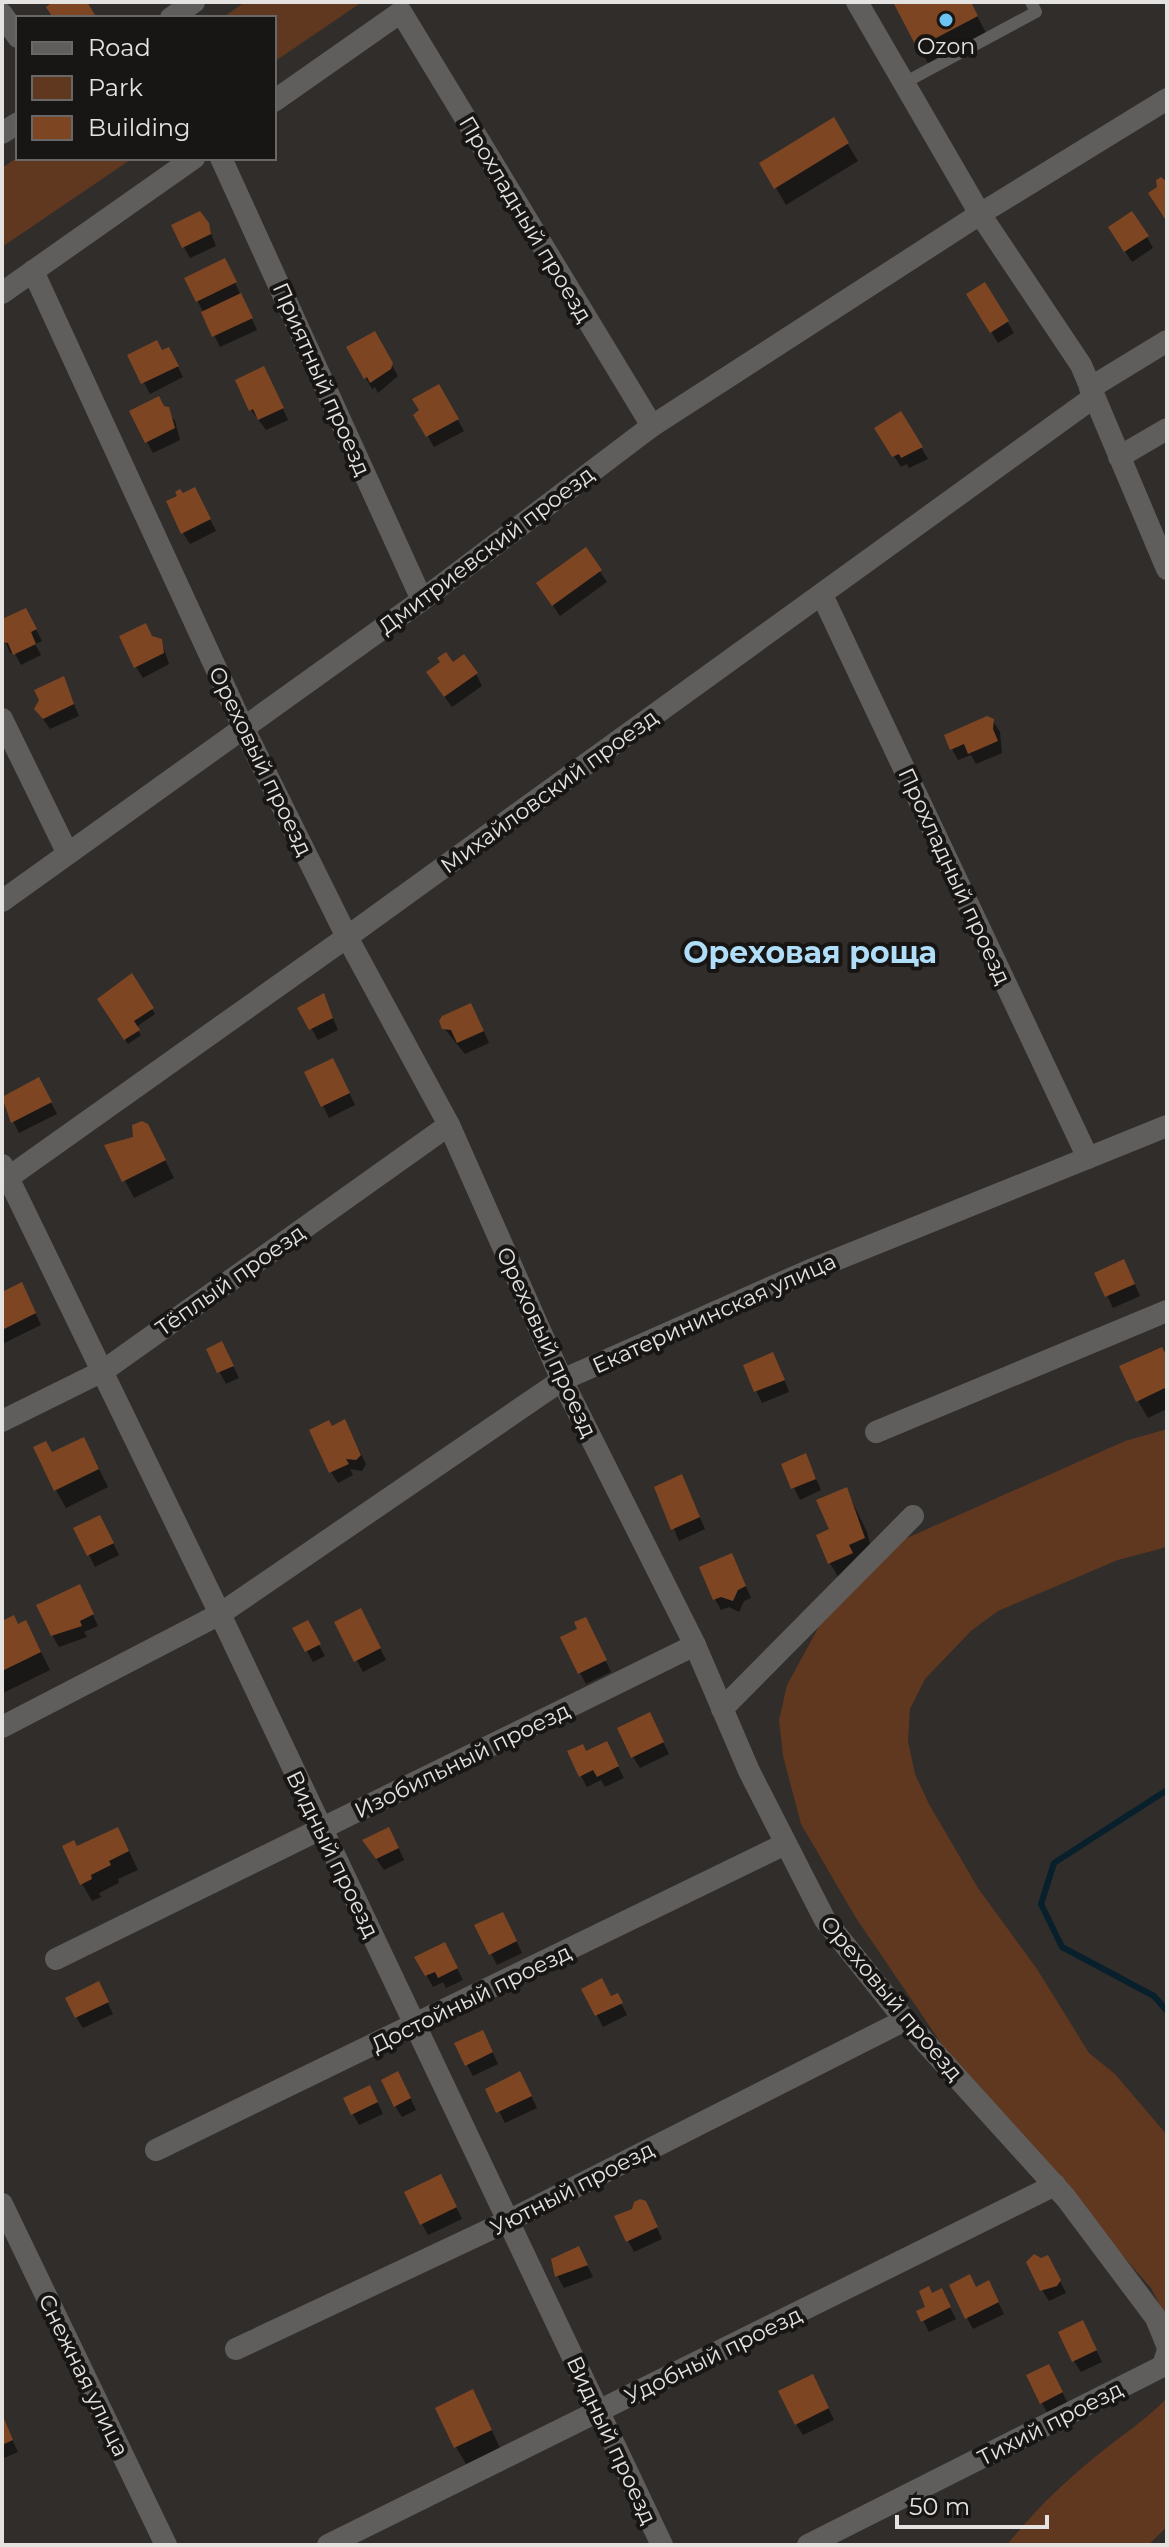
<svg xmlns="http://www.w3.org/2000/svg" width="1169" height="2547" font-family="Montserrat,sans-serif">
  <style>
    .green { fill: #60371f }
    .shadow { fill: #0007 }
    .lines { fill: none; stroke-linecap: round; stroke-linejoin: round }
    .stream { stroke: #08202b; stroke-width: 6 }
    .building { fill: #7e4523 }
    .service { stroke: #5f5e5d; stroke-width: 12 }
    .minor { stroke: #5f5e5d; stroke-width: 22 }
    .poi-dot { fill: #6ac3f2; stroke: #171615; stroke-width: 3 }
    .labels { text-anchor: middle; stroke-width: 8; stroke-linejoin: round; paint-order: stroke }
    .poi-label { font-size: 22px; fill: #e5e3e1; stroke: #171615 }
    .street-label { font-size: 22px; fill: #e5e3e1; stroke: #171615 }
    .district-label { font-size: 30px; font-weight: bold; fill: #b0def9; stroke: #171615 }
  </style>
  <rect width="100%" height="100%" fill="#302d2b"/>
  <g class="green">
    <polygon points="245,2 362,2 274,62 274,18 222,18"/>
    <polygon points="18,157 18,158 133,158 2,247 2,168"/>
    <polygon points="1167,1429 1167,1547 1118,1560 998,1611 971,1631 925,1679 910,1709 908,1741 915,1774 929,1804 978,1888 1037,1969 1089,2053 1115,2074 1167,2135 1167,2319 1151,2288 958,2068 856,1918 801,1824 783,1756 779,1720 787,1685 823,1619 898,1542 1125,1441"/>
    <path d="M1167,2398v129l-19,18h-141c25,-32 57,-63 88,-88 24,-20 50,-36 72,-59z"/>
  </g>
  <g class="shadow">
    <polygon points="56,2 84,2 95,18 54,18 48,8"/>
    <polygon points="895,2 970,2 987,35 929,65"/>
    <polygon points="833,120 858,161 786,205 762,164"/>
    <polygon points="207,224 216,246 190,258 184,247"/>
    <polygon points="1147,237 1153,248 1132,262 1117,239"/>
    <polygon points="230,272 257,330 220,347 187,279"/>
    <polygon points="984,284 1014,333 998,343 968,294"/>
    <polygon points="374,334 398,376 378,393 375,387 372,389 349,348"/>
    <polygon points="162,353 175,361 183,377 150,394 130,356"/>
    <polygon points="270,380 288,420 266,430 251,410"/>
    <polygon points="439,386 464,431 434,447 416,415"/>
    <polygon points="164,408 175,421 180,440 153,453 147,442"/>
    <polygon points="901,414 928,459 909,468 907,464 901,467 877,429"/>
    <polygon points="201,501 216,531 190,544 183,533"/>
    <polygon points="585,550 607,582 560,616 545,594"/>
    <polygon points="32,621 42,641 35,644 41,655 21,665 15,654 10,653 2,633"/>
    <polygon points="152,638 161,640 169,664 143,678 136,667"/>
    <polygon points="452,665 476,674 482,686 452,707 435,684"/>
    <polygon points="63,678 79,716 50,729 36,709"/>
    <polygon points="993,721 1000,732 1002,753 976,764 971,755 958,760 952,749"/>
    <polygon points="131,976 155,1014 136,1027 141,1035 128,1044 99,1000"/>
    <polygon points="324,996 338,1030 318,1040 300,1008"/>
    <polygon points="477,1016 489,1043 465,1054 444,1028"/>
    <polygon points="339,1072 355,1105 329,1118 307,1073"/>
    <polygon points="39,1080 57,1114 19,1133 2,1099"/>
    <polygon points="135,1138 157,1144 174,1178 134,1198 107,1146"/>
    <polygon points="1130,1273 1140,1296 1113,1308 1097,1274"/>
    <polygon points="2,1294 27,1296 41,1325 2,1344"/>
    <polygon points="208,1350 228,1355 239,1378 226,1384"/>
    <polygon points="1167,1359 1167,1409 1148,1418 1138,1401"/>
    <polygon points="745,1366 779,1366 789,1392 762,1403"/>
    <polygon points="331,1428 351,1433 366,1464 362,1471 350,1469 353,1475 338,1483 331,1472"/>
    <polygon points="52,1455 93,1457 108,1487 66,1508 56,1490"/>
    <polygon points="783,1465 811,1467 821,1490 800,1500"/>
    <polygon points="657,1488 687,1488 705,1529 679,1541"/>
    <polygon points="846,1489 867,1532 873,1556 840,1580 830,1563 831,1530"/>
    <polygon points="76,1529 106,1529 119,1555 95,1567"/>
    <polygon points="737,1567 751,1598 744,1601 739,1612 729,1607 721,1610 715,1599"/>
    <polygon points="85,1598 98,1626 84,1632 87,1637 59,1647 52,1635"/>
    <polygon points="367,1622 386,1660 363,1672 337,1623"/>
    <polygon points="307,1623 325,1656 313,1662 295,1629"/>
    <polygon points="2,1624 18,1626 35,1640 50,1670 3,1693"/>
    <polygon points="580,1630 591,1630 611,1672 586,1684 580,1673"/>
    <polygon points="655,1726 669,1754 640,1768 633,1757"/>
    <polygon points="586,1753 612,1755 624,1778 605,1787 601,1780 587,1787 581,1776"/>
    <polygon points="395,1840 404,1860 384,1870 371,1851"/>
    <polygon points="127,1847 138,1870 118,1879 119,1883 99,1893 101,1897 92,1901 82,1884 77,1849"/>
    <polygon points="509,1925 522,1953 497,1965 477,1926"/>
    <polygon points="451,1956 463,1980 446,1988 443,1982 433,1987 417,1958"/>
    <polygon points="584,1990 611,1998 617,1995 627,2015 603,2027"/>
    <polygon points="104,1995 113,2014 83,2028 76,2017"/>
    <polygon points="488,2043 498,2064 473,2076 467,2065"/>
    <polygon points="404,2085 416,2110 402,2117 395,2106"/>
    <polygon points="526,2085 537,2108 505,2123 488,2089"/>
    <polygon points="376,2099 383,2114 359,2125 353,2114"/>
    <polygon points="447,2188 462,2219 428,2235 422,2224"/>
    <polygon points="651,2215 662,2239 634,2252 616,2217"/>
    <polygon points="584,2259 593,2277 564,2288 555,2272"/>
    <polygon points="1054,2269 1066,2293 1049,2301 1042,2290"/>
    <polygon points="994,2294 1004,2314 973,2329 967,2318"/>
    <polygon points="932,2295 947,2302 956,2319 929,2332 919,2312 927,2308"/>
    <polygon points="1088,2333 1102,2362 1081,2372 1074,2361"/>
    <polygon points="1055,2377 1068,2404 1048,2414 1042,2403"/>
    <polygon points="819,2388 834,2420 803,2435 796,2424"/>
    <polygon points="482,2409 500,2448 466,2464 456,2447"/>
    <polygon points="2,2418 18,2452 2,2459"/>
  </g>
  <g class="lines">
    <polyline class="stream" points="1167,1790 1054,1863 1041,1904 1062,1947 1154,1996 1167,2011"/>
  </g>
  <g class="building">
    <polygon points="53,2 87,2 95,15 53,18 46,7"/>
    <polygon points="893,2 971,2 978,16 917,48"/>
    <polygon points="834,117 849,143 774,189 759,163"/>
    <polygon points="1161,177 1167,182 1167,222 1148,193 1157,187 1156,180"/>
    <polygon points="200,211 209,223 211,234 182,248 171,225"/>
    <polygon points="1132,211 1149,236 1124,252 1108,227"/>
    <polygon points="225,258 237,282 196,302 184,278"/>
    <polygon points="985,282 1009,321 990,333 966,294"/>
    <polygon points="241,293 253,318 212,337 201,312"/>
    <polygon points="375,331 393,363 391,369 370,383 367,377 364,379 346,347"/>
    <polygon points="157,340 162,350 169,347 179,366 141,384 127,355"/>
    <polygon points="264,366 284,408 258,420 253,409 249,411 235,380"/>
    <polygon points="439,384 459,419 426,437 413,415 419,410 412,399"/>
    <polygon points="159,396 164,406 169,407 175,428 145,443 129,411"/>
    <polygon points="901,411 923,447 901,458 899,454 892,457 874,428"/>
    <polygon points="195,487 211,519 181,534 166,501 177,496 175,492 180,489 183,493"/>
    <polygon points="586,547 602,570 552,606 536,583"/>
    <polygon points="26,608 37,629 31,632 36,644 13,655 8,643 2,642 2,619"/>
    <polygon points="146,623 152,636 162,639 164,653 134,668 119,636"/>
    <polygon points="446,652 453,662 464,654 478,673 444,697 426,672 440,662 437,658"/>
    <polygon points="64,676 74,704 43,719 34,709 39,700 34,690"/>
    <polygon points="987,716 994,719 993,729 998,741 968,754 964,744 950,750 944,735"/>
    <polygon points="132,973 154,1008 134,1021 140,1030 124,1040 97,999"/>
    <polygon points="324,993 333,1018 309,1030 297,1008"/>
    <polygon points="471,1003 484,1031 457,1043 451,1030 442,1029 439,1021 442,1016"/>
    <polygon points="333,1058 350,1093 321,1107 304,1072"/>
    <polygon points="39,1077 52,1102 11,1123 2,1097"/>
    <polygon points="142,1121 148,1124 166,1160 122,1182 104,1145 133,1137 132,1125"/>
    <polygon points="1124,1259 1135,1284 1105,1297 1094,1273"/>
    <polygon points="22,1282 36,1313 2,1330 2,1292"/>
    <polygon points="222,1341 234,1366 217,1373 206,1349"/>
    <polygon points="1162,1347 1167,1357 1167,1387 1136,1402 1119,1366"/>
    <polygon points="773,1352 785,1380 754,1392 743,1365"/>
    <polygon points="345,1419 361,1455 356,1460 346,1459 349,1464 329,1473 309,1430 329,1420 332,1426"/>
    <polygon points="84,1437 99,1469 54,1491 33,1447 46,1441 52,1452"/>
    <polygon points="806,1453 816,1479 791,1489 781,1464"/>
    <polygon points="682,1474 700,1517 671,1530 654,1487"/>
    <polygon points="847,1487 865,1538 849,1545 853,1553 828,1564 816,1535 829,1529 816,1500"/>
    <polygon points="100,1515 114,1543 87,1556 73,1528"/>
    <polygon points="732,1553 746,1586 738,1590 733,1601 721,1597 713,1600 699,1567"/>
    <polygon points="80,1584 94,1614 80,1621 82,1626 51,1636 36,1605"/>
    <polygon points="361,1608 381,1648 354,1662 334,1622"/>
    <polygon points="14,1615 18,1624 26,1620 41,1652 2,1671 2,1621"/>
    <polygon points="586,1617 607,1660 578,1674 560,1637 577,1629 574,1622"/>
    <polygon points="308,1620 321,1644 305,1652 292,1628"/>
    <polygon points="650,1712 664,1742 631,1758 617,1728"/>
    <polygon points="607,1741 619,1766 597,1777 593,1770 579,1777 567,1751 583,1744 586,1751"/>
    <polygon points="118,1827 129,1851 109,1861 111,1865 91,1875 92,1879 80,1885 62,1846 74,1840 77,1846"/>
    <polygon points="389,1827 399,1848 376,1859 362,1840"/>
    <polygon points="503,1912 517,1941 489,1955 474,1925"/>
    <polygon points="445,1942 458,1968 438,1978 435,1972 425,1976 414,1957"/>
    <polygon points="602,1978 611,1996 618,1993 623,2003 595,2016 581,1989"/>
    <polygon points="99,1981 109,2002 75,2018 65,1998"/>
    <polygon points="483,2030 493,2052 465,2066 454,2043"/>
    <polygon points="398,2071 411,2098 394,2107 381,2080"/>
    <polygon points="520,2071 532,2096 496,2113 485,2089"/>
    <polygon points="370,2085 378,2102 351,2115 343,2098"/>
    <polygon points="441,2174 457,2207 420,2225 404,2192"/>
    <polygon points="640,2199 646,2201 658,2227 626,2242 614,2216 632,2209 634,2202"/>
    <polygon points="579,2246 588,2265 555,2277 551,2259"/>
    <polygon points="1034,2254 1041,2258 1048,2255 1061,2280 1057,2286 1040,2291 1026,2262"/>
    <polygon points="970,2274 976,2287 989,2280 999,2302 965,2319 949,2285"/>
    <polygon points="929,2286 932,2293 942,2288 951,2307 921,2322 916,2311 925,2307 919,2291"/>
    <polygon points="1083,2320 1097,2350 1072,2362 1058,2332"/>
    <polygon points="1049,2364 1063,2392 1040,2404 1026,2375"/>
    <polygon points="813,2374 829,2408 795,2425 778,2391"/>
    <polygon points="473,2389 492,2430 454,2448 435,2408"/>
    <polygon points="2,2414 13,2440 2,2445"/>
  </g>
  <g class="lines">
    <polyline class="service" points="904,83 1036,12 1031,2"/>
    <g class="minor">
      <polyline points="857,2 980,214 1081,365 1167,569"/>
      <polyline points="2,14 18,37"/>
      <polyline points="171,18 194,2"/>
      <polyline points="274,101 401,12 652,426"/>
      <polyline points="2,133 18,123"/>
      <polyline points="221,158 422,600"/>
      <polyline points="33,271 243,727 347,937 449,1125 562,1380 695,1645 749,1771 825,1920 905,2020 1066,2198 1156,2318 1167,2345"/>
      <polyline points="2,293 194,158"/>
      <polyline points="1090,388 1167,341"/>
      <polyline points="1119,457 1167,429"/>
      <polyline points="822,595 1088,1158"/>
      <polyline points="2,719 67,852"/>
      <polyline points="2,901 422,600 652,426 980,214 1167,99"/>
      <polyline points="2,1165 220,1614 662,2545"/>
      <polyline points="2,1182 347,937 1094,397"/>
      <polyline points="2,1421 103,1371 449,1125"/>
      <polyline points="876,1432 1167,1311"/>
      <polyline points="722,1709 913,1516"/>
      <polyline points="2,1727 220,1614 562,1380 808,1271 1167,1126"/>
      <polyline points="56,1959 695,1645"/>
      <polyline points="156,2150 785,1844"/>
      <polyline points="2,2204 166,2545"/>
      <polyline points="236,2349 508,2221 905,2020"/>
      <polyline points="328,2545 1055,2185"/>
      <polyline points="808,2545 1163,2366 1167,2353"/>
    </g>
  </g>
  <circle class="poi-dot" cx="946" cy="20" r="8"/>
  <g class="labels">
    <g class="poi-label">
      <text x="946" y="54">Ozon</text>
    </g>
    <g class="street-label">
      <text transform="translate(526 219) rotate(59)" y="8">Прохладный проезд</text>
      <text transform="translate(322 379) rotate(66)" y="8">Приятный проезд</text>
      <text transform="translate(486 550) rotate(-37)" y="8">Дмитриевский проезд</text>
      <text transform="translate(261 761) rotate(64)" y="8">Ореховый проезд</text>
      <text transform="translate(549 791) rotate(-36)" y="8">Михайловский проезд</text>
      <text transform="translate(955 876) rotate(65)" y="8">Прохладный проезд</text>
      <text transform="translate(230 1280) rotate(-35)" y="8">Тёплый проезд</text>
      <text transform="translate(714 1313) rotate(-24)" y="8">Екатерининская улица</text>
      <text transform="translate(547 1342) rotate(65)" y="8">Ореховый проезд</text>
      <text transform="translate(462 1760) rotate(-26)" y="8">Изобильный проезд</text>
      <text transform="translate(333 1854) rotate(64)" y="8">Видный проезд</text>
      <text transform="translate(471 1998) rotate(-26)" y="8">Достойный проезд</text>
      <text transform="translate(892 1998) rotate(50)" y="8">Ореховый проезд</text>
      <text transform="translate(572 2188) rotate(-27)" y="8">Уютный проезд</text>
      <text transform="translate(713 2355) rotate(-26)" y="8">Удобный проезд</text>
      <text transform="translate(84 2375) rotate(64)" y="8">Снежная улица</text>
      <text transform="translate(1050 2423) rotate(-27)" y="8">Тихий проезд</text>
      <text transform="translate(612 2440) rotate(65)" y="8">Видный проезд</text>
    </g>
    <g class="district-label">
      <text x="810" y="963">Ореховая роща</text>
    </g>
  </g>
  <rect width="1169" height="2547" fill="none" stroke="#e5e3e1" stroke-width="8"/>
  <rect x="16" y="16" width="260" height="144" fill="#171615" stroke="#696867" stroke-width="2"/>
  <rect x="32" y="42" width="40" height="12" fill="#5f5e5d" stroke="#696867" stroke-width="2"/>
  <text x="88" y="56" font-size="24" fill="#e5e3e1">Road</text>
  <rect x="32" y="76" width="40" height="24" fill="#60371f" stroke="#696867" stroke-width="2"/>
  <text x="88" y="96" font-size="24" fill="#e5e3e1">Park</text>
  <rect x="32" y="116" width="40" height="24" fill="#7e4523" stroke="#696867" stroke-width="2"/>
  <text x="88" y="136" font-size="24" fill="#e5e3e1">Building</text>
  <path d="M897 2515v12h150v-12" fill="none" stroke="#e5e3e1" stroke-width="4"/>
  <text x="909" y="2515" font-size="24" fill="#e5e3e1" stroke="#171615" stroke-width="6" paint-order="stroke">50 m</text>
</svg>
